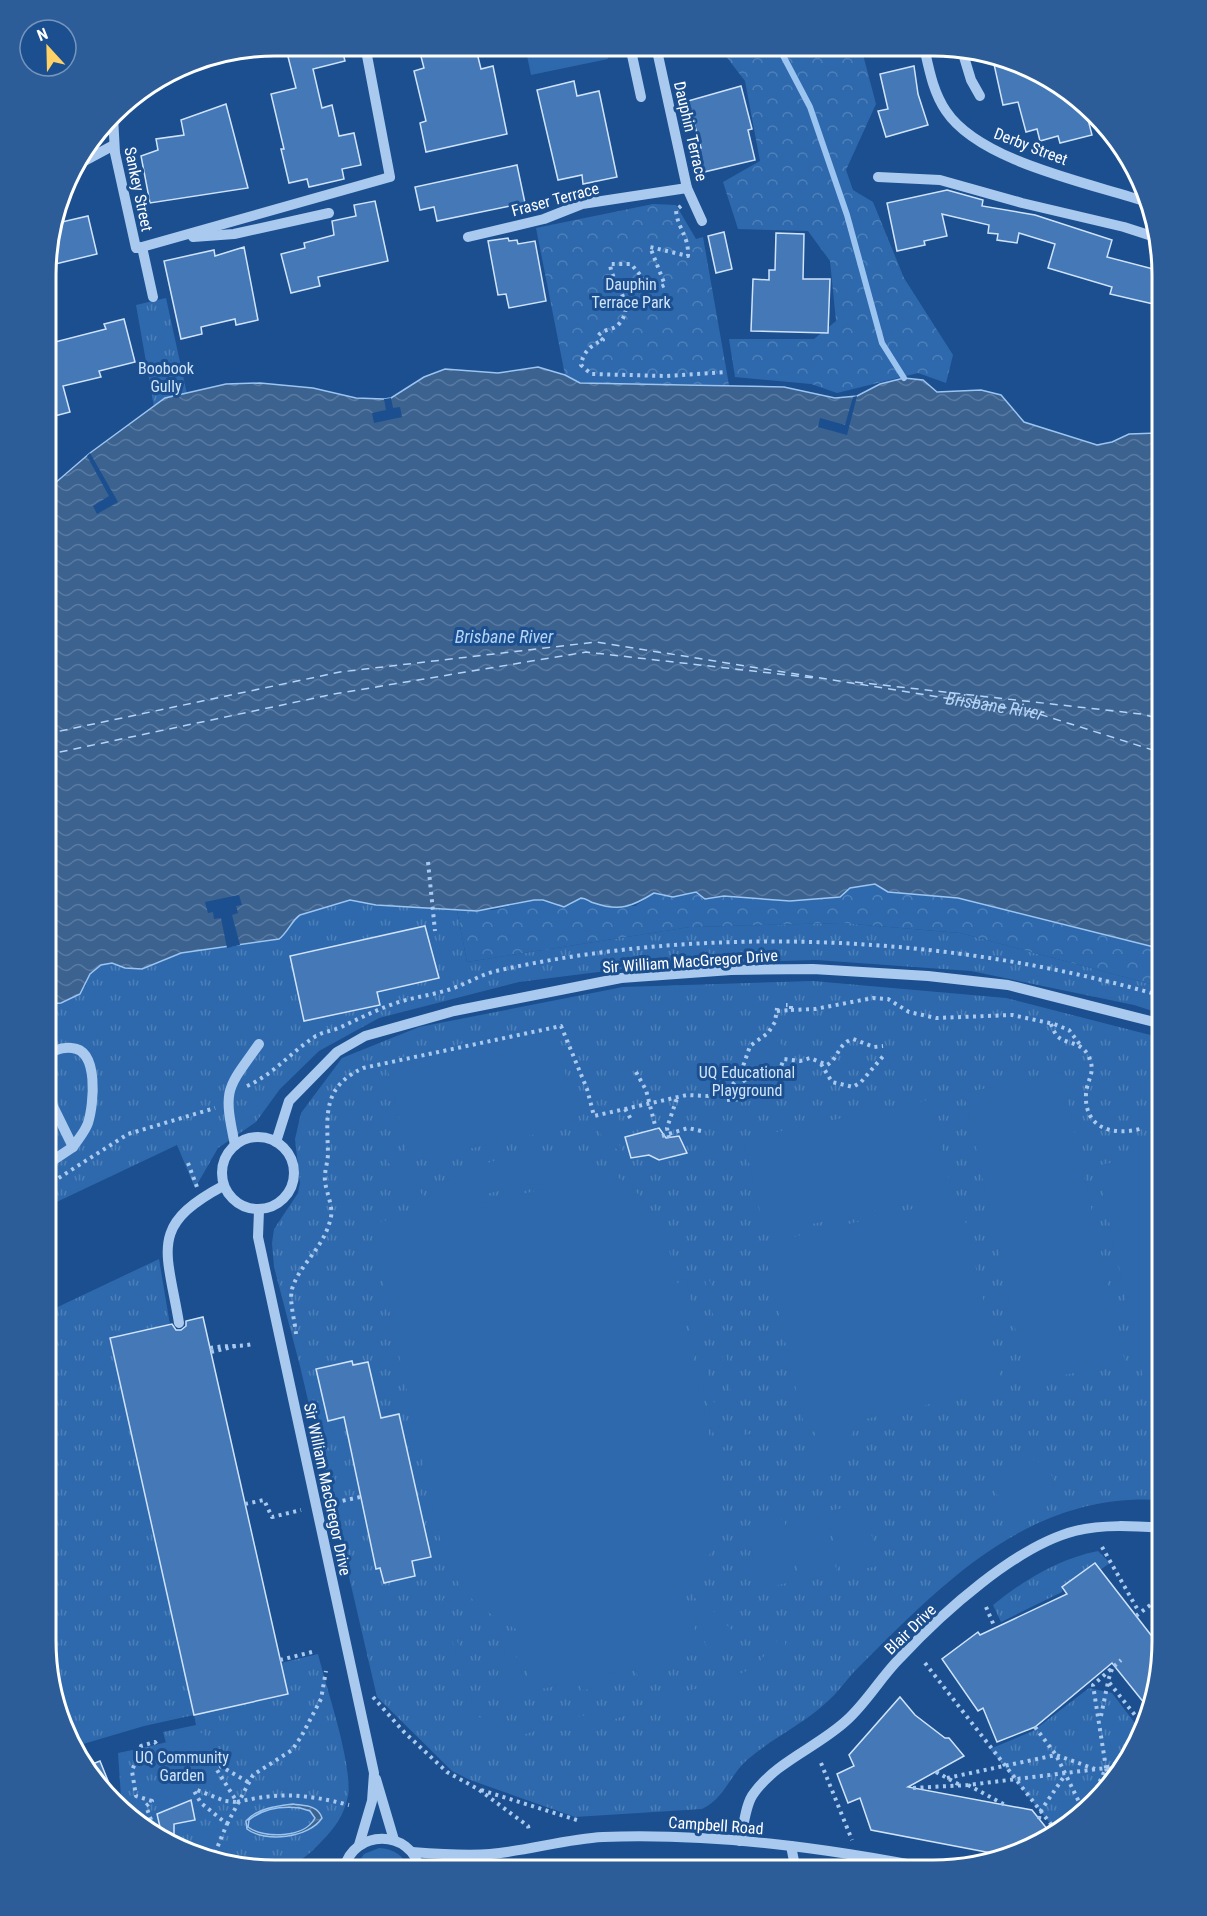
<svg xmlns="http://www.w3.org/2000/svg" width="1207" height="1916" font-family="'Roboto Condensed',sans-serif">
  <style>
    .grass { fill: url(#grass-tufts) }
    .forest { fill: url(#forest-crowns) }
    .garden { fill: #2e69ad; fill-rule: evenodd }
    .water { fill: url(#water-waves); stroke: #9cc4f0; stroke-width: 1.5; fill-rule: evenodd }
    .pier { fill: #1b4f8f }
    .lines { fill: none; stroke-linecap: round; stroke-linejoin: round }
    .stream { stroke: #9cc4f0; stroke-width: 6 }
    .ferry { stroke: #b5d3f5; stroke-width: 1.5; stroke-dasharray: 8 6; stroke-linecap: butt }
    .building { fill: #4478b7; stroke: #cfe3fa; stroke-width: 1.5 }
    .path { stroke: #a9c9ee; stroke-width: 4; stroke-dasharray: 3 4.5; stroke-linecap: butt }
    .minor { stroke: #a9c9ee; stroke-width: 10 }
    .labels { text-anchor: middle; stroke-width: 6; stroke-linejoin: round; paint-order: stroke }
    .street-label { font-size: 16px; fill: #fff; stroke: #1b4f8f }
    .park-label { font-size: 16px; fill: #cfe3fa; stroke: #1b4f8f }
    .water-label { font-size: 18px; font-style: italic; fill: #b5d3f5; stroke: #1b4f8f }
    .rim { fill: none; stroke: #fff; stroke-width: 3 }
  </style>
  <defs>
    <pattern id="grass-tufts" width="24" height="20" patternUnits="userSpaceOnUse" patternTransform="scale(1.5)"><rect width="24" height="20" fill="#2e69ad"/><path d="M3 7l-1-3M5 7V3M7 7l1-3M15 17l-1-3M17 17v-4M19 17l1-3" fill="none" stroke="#4d80b9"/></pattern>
    <pattern id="forest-crowns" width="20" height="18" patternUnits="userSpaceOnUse" patternTransform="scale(1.5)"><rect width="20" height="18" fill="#2e69ad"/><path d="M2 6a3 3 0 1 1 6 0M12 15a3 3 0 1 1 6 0" fill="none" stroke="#4d80b9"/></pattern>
    <pattern id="water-waves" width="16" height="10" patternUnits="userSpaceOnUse" patternTransform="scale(1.5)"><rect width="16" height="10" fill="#3c6290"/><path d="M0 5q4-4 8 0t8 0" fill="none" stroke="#597aa1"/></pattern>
  </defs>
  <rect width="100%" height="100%" fill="#1b4f8f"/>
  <g class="grass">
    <polygon points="166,298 187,394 165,398 154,407 136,305"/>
    <path d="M350,900l26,5 81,5 10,52 223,-35 151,-4 119,10 202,54v27l-28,-9 -163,-34 -155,-11 -154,4 -143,18 -140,36 -60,33 -39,38 -24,33 -38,26 -23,40 -18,-43 -131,62v-203l39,-17 5,-13 11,-9 11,-2 13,5 18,1 38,-16 98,-14c9,-7 13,-20 22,-24z"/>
    <path d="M813,981l193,17 156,40v462c-135,-9 -223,87 -310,174 -8,9 -15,19 -24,27 -24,23 -56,37 -81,59 -17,15 -23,39 -45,49l-127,8 -105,-37 -18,-9 -75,-74 -77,-331 -26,-99 -2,-24 2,-14 24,-36 2,-10 -5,-44 6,-26 41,-55 77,-31 204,-40z"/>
    <path d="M159,1259l11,66 -60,13 84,377 94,-21 -7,-31 37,-9c8,33 35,111 30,142 -4,19 -13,32 -27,46 -10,11 -22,21 -37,26 -41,15 -132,-27 -162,-57l-4,-58 48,-10 -3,-11 33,-7 -2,-10 -50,11 -71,21 -11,-18 -17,-88v-328z"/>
    <path d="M1098,1551l12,12 -10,7 -6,-7 -32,24v5l-61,30 -8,-17c31,-25 65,-46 105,-54z"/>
    <path d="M1089,1688l23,5 29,38 4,-3c-20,41 -48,81 -88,104l-67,-83 43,-18z"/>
  </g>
  <g class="forest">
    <polygon points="718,46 861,47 876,104 846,170 853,190 873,202 904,278 953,355 946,383 918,373 837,393 811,384 735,377 729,339 814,339 836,321 830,261 808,231 738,229 723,182 760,161 745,81"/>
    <polygon points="653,204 676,205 696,239 703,237 729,385 580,383 565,375 536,228"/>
    <path d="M875,884l14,8 69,6 196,48 8,3v38l-202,-54 -119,-10 -151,4 -223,35 -10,-52h36l41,-10 36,5 11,-7 17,6 37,2 19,-13c7,1 15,4 21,3 12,-2 20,-8 30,3l19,-3 66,5 50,-4 10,-9z"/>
  </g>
  <g class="garden">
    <polygon points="525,46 605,46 608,59 531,75"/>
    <polygon points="554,1023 577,1125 409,1162 386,1061"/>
    <path d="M769,1034l13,11 4,10 -5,3 -4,9 -19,8 -11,-5c-1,-19 9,-25 22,-36z"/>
    <polygon points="1061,1072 1125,1362 1027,1383 964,1093"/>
    <polygon points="932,1099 952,1194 765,1234 744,1139"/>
    <polygon points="617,1114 624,1136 617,1138 622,1152 605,1143 596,1123 605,1121 605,1116"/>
    <path d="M392,1143l33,57c27,-28 74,-46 112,-44 37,1 78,11 103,40 35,40 39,101 50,150 10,48 21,95 31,143 0,46 -8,68 -36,103l16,61 -44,11 2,9 -21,4 -3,-9 -35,9 1,9 -20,5 -2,-10 -47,10 -14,-61c-51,-27 -68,-47 -81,-104l-67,-302 43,-10 3,-4 -35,-61zM530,1184l29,2 -97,21 23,-13z"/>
    <polygon points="1162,1151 1162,1455 1160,1455 1097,1166"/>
    <path d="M960,1198l43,189 -142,33 -27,40 -5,16 -8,4 -10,-2c-5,-13 -1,-14 3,-25 3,-6 2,-16 2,-22l-10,2 -43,-189z"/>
    <polygon points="708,1274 744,1435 751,1434 756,1456 739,1460 735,1438 741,1436 704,1275"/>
    <polygon points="686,1279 724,1447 717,1448 679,1280"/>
    <circle cx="1025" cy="1487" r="29"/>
    <polygon points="865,1504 878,1566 841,1573 828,1511"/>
    <polygon points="825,1511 837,1574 800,1581 788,1519"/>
    <polygon points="784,1519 797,1581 759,1589 747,1526"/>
    <polygon points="698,1589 702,1592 702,1599 739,1638 707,1655 699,1600 693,1597 694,1592"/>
    <path d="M447,1598l26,108c9,22 24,22 45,21l120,-21 91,-27 26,-12 29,-34 2,19 -49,38 -43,10 -20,13h-41l-52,17 -46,1 -37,11 -24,-14 -3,-7 -28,-122z"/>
    <polygon points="510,1632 515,1636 511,1642 529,1694 491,1695 508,1642 505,1635"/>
    <polygon points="203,1733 206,1761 215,1782 161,1802 159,1794 163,1793 151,1746"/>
    <path d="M379,1848c15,1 25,7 30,22l-55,-1 10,-15z"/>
  </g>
  <g class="water">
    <path d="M538,367l27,8 15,8 204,4 51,11 22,-2 23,-12 24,-6 19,2 14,12 44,-2 20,5 23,27 73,23 15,-3 17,-8 29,-1 4,2v514l-204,-51 -70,-6 -13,-8 -25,4 -10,9 -50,4 -66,-5 -19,3 -9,-7 -23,5 -19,-4c-21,13 -34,19 -60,10 -5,-1 -7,-5 -13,-5l-17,9 -21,-7h-9l-57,11 -101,-6 -26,-5 -50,15c-8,5 -12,17 -21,24l-98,14 -39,16 -17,-1 -13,-5 -11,2 -11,9 -10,20 -19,9 -15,1 1,-514 43,-37 75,-55 61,-14 34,-1 53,5 43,10 28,1 7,-1 33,-21 21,-8 53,4z"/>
    <path d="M293,1804c12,2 25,1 29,14 -13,20 -57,25 -75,11l-1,-8c11,-13 31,-15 47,-17zM300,1808l10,3 5,7c-10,20 -51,21 -67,9l1,-7c15,-12 34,-14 51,-12z"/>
  </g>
  <g class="pier">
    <polygon points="857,396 847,435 818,427 820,418 845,425 853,397"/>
    <polygon points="391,398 393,408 400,407 402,417 374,423 372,413 386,410 384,399"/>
    <polygon points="90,453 118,502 97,514 93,506 109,496 87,456"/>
    <polygon points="239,895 242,905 236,906 238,913 232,915 240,945 227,948 221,918 214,919 213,912 208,913 205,902"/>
  </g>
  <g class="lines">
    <polyline class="stream" points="778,46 810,107 847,215 882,343 904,378"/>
    <g class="ferry">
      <polyline points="855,682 1141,714 1162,719"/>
      <path id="s1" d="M46,734l294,-62 256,-30 437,70 129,41"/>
      <polyline points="46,755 334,694 586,652 814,678"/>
    </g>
  </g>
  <g class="building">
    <polygon points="285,45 341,45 345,61 313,69 322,108 332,105 339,136 354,133 361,165 342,169 344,179 309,187 307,179 289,183 281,149 284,149 271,94 296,88"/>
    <polygon points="418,45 454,46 456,54 476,49 481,69 493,66 507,134 426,152 420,123 426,121 414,71 424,68"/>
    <polygon points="992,55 1021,63 1072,93 1084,104 1092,135 1060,143 1058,136 1040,141 1037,129 1026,132 1018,102 1003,105"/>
    <polygon points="914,66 918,94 928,125 886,137 878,111 888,109 880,74"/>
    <polygon points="574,81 577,96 599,91 617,177 583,184 582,175 558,180 537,90"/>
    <polygon points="741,86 752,129 748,130 755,160 704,172 698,149 701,148 688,101"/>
    <polygon points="226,104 248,188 150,203 141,156 158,150 156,139 184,135 181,120"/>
    <polygon points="517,165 525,203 437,221 434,207 420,210 415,187"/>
    <polygon points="947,190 983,200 982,206 1035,215 1112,240 1107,257 1161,271 1162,306 1110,294 1112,287 1048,268 1055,244 1019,233 1017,243 997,240 998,234 988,233 989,225 942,214 947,236 924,241 925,245 897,251 887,203"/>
    <polygon points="375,201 388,261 318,277 320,286 291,293 281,254 305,248 304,243 334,235 332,221 356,216 354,205"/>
    <polygon points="88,216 97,254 47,266 48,240 56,239 53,224"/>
    <polygon points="724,232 732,269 716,273 708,236"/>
    <polygon points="776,233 804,234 803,279 830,279 828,333 751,331 753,279 769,280 769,270 775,270"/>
    <polygon points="508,238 509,241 517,240 518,244 535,241 546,301 509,308 506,294 498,295 488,241"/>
    <polygon points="244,247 258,320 236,325 235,319 201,327 202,334 181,339 164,261 214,250 215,256"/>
    <polygon points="124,319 135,362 99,371 101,377 63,386 70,412 47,418 47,344 106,329 104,324"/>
    <polygon points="425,926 439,978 377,992 380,1005 304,1021 290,956"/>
    <polygon points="659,1128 666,1138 679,1136 687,1153 659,1160 649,1155 631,1158 625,1137"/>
    <polygon points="203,1317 288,1694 194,1715 110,1338 172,1324 176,1330 181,1330 186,1326 186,1321"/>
    <polygon points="352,1361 353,1365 368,1362 381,1418 399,1414 431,1557 412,1561 415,1576 384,1583 380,1568 376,1569 344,1417 328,1421 316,1369"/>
    <polygon points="1095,1563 1161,1648 1149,1709 1112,1663 1035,1727 997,1742 983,1708 978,1711 942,1659 978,1632 980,1635 1067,1594 1062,1587"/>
    <polygon points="900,1697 915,1715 945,1738 949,1738 964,1756 908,1787 1032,1810 1052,1835 1020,1854 1007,1856 871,1830 860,1798 848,1803 837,1774 854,1766 849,1755"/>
    <polygon points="100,1761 119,1808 92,1781 85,1767"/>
    <polygon points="191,1800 195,1820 174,1824 174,1846 163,1840 157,1814"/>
  </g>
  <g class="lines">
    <g class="path">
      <path d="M681,206l-5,4c1,18 13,25 12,46l-38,-9 15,38 -7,3 -12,-6 -15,-18h-21c2,22 28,40 8,61 -4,5 -14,3 -20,11l5,4c-12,5 -20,12 -22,25l10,9 75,2 61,-4"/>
      <polyline points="428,862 435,931"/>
      <polyline points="791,1010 815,1009 873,998 888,999 909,1012 936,1018 1012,1015 1054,1024 1069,1030 1081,1046"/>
      <polyline points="777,1011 791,1010 791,1005 786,1005"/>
      <path d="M1051,1024c1,3 4,10 6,12 10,9 23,5 31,19 9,18 -1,23 -2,39 -2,34 26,42 54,35"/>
      <polyline points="821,1064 832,1082 853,1087 861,1082 885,1054"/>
      <polyline points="636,1072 646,1090 656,1129"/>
      <path d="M741,1076l15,3 24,-10 4,-10 16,2 10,-3 17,7c12,-7 11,-22 26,-26l21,8 9,-1"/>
      <path d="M247,1086c27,-12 45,-35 69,-50 7,-4 15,-5 23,-8 19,-9 37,-18 57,-25 18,-6 37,-8 55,-14 15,-5 29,-14 45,-18 213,-48 457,-36 666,25"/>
      <polyline points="727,1100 746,1099 749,1087 741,1076"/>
      <polyline points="625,1109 632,1121"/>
      <polyline points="662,1136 688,1128 701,1131"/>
      <polyline points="669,1138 667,1128 677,1098"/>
      <polyline points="188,1163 197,1187"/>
      <polyline points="46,1186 128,1134 215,1108"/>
      <path d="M296,1334c-1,-13 -7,-32 -4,-45 8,-26 32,-40 39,-72 2,-12 -5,-25 -6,-36 -1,-9 3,-19 3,-28 -1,-38 -6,-66 35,-85l198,-42 26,63 7,27 93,-21 21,1 21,-8 10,-10 11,-32 18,-13 7,-11 2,-14"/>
      <path d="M210,1348c16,-3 29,-1 43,-4"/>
      <polyline points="211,1352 236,1346"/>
      <polyline points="245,1504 264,1500 272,1517 301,1510"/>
      <polyline points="328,1504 360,1497"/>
      <polyline points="1102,1547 1139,1612"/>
      <polyline points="986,1607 995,1628"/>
      <polyline points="1136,1616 1162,1596"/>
      <polyline points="280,1660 316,1651"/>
      <polyline points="925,1663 1057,1832"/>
      <polyline points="1112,1669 1108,1681 1138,1719 1147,1719"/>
      <polyline points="373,1697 404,1732 447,1772 478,1789 528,1826 529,1831"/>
      <polyline points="1101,1716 1108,1682"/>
      <polyline points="1035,1727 1056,1755 1084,1812"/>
      <polyline points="821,1763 852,1840"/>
      <polyline points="936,1772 960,1785"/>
      <polyline points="947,1778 1056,1755 1095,1769"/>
      <path d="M248,1782l-28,-16 -3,4 20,32c43,-10 69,-8 112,3"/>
      <polyline points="968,1785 1007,1806"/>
      <polyline points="1110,1786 1106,1768 1121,1769"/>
      <polyline points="913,1788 968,1785 1106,1768 1121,1761 1134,1748"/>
      <polyline points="481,1790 580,1821"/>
      <polyline points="1087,1809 1106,1768 1093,1685 1121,1660"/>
      <polyline points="1039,1819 1040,1812 1065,1775"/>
      <polyline points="227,1824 253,1775 292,1750 301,1737 321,1699 326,1671"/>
      <polyline points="152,1834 154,1828 146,1806 152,1801 136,1796 132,1771 141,1746 155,1742 157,1745"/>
      <polyline points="1050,1834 1053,1835"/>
      <polyline points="212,1860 227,1824 201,1803 194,1791 197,1790 225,1801 236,1802"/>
      <polyline points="533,1863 533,1870"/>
    </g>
    <g class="minor">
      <polyline points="630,46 641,97"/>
      <polyline points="656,46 687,188 702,221"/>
      <path d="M924,47c5,22 9,45 22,64 34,51 144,72 201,91"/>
      <polyline points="961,47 971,80 980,96"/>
      <polyline points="113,116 115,153 136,248 142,247 153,297"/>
      <polyline points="73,167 114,145"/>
      <polyline points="878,177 940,180 1022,203 1124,227 1155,237"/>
      <polyline points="193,237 234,234 329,213"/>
      <polyline points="468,237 544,219 582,204 687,188"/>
      <polyline points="142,247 390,177 365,45"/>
      <path d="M46,1092l27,55c5,-8 12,-15 15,-24 6,-19 11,-73 -16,-75 -10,-1 -19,2 -26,9"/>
      <circle cx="258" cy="1173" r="36"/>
      <polyline points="276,1142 289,1101 337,1052 365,1036 454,1011 621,978 731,970 813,969 928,976 1008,985 1162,1024"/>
      <path d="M235,1145c-12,-57 -9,-55 24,-101"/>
      <polyline points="46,1165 73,1147"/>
      <polyline points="259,1210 258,1237 374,1773 372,1801 359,1845"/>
      <path d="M179,1323c-12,-73 -31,-97 44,-137"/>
      <polyline points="376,1779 394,1840"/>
      <path d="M740,1841c4,-14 5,-37 14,-48 23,-32 64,-46 93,-73 20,-18 34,-43 53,-62 42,-45 116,-112 175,-127 29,-7 58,-5 87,-3"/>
      <polyline points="791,1846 796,1871"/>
      <path d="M412,1852c26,2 53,4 78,2 38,-3 75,-15 113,-17 113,-4 225,11 335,33"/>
      <path d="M344,1869c9,-40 67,-41 76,1"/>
      <polyline points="457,1870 487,1856"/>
    </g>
  </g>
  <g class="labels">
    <g class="street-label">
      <text transform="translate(691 131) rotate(77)" y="6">Dauphin Terrace</text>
      <text transform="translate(1031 146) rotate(21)" y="6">Derby Street</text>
      <text transform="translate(139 189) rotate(78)" y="6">Sankey Street</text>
      <text transform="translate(555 199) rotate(-15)" y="6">Fraser Terrace</text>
      <text transform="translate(690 961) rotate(-4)" y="6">Sir William MacGregor Drive</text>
      <text transform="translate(328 1489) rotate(78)" y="6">Sir William MacGregor Drive</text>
      <text transform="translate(910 1629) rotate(-44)" y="6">Blair Drive</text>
      <text transform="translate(716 1825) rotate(4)" y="6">Campbell Road</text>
    </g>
    <g class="park-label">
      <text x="631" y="290">Dauphin<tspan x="631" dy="18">Terrace Park</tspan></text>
      <text x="166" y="374">Boobook<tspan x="166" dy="18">Gully</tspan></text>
      <text x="747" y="1078">UQ Educational<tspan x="747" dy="18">Playground</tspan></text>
      <text x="182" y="1763">UQ Community<tspan x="182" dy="18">Garden</tspan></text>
    </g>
    <g class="water-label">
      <text x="504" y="643">Brisbane River</text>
      <text dy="6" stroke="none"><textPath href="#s1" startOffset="962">Brisbane River</textPath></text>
    </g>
  </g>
  <path d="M0 0H1207V1916H0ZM275 56H933A219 219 0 0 1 1152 275V1641A219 219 0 0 1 933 1860H275A219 219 0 0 1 56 1641V275A219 219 0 0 1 275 56Z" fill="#2d5d98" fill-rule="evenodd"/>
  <path class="rim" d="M275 56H933A219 219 0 0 1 1152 275V1641A219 219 0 0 1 933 1860H275A219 219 0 0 1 56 1641V275A219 219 0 0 1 275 56Z"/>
  <g transform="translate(48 48) rotate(338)"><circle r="28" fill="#1b4f8f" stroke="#7695bc" stroke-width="1.5"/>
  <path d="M0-4.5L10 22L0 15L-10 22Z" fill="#ffd166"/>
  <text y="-9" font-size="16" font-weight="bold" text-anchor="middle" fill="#ffffff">N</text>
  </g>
</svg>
